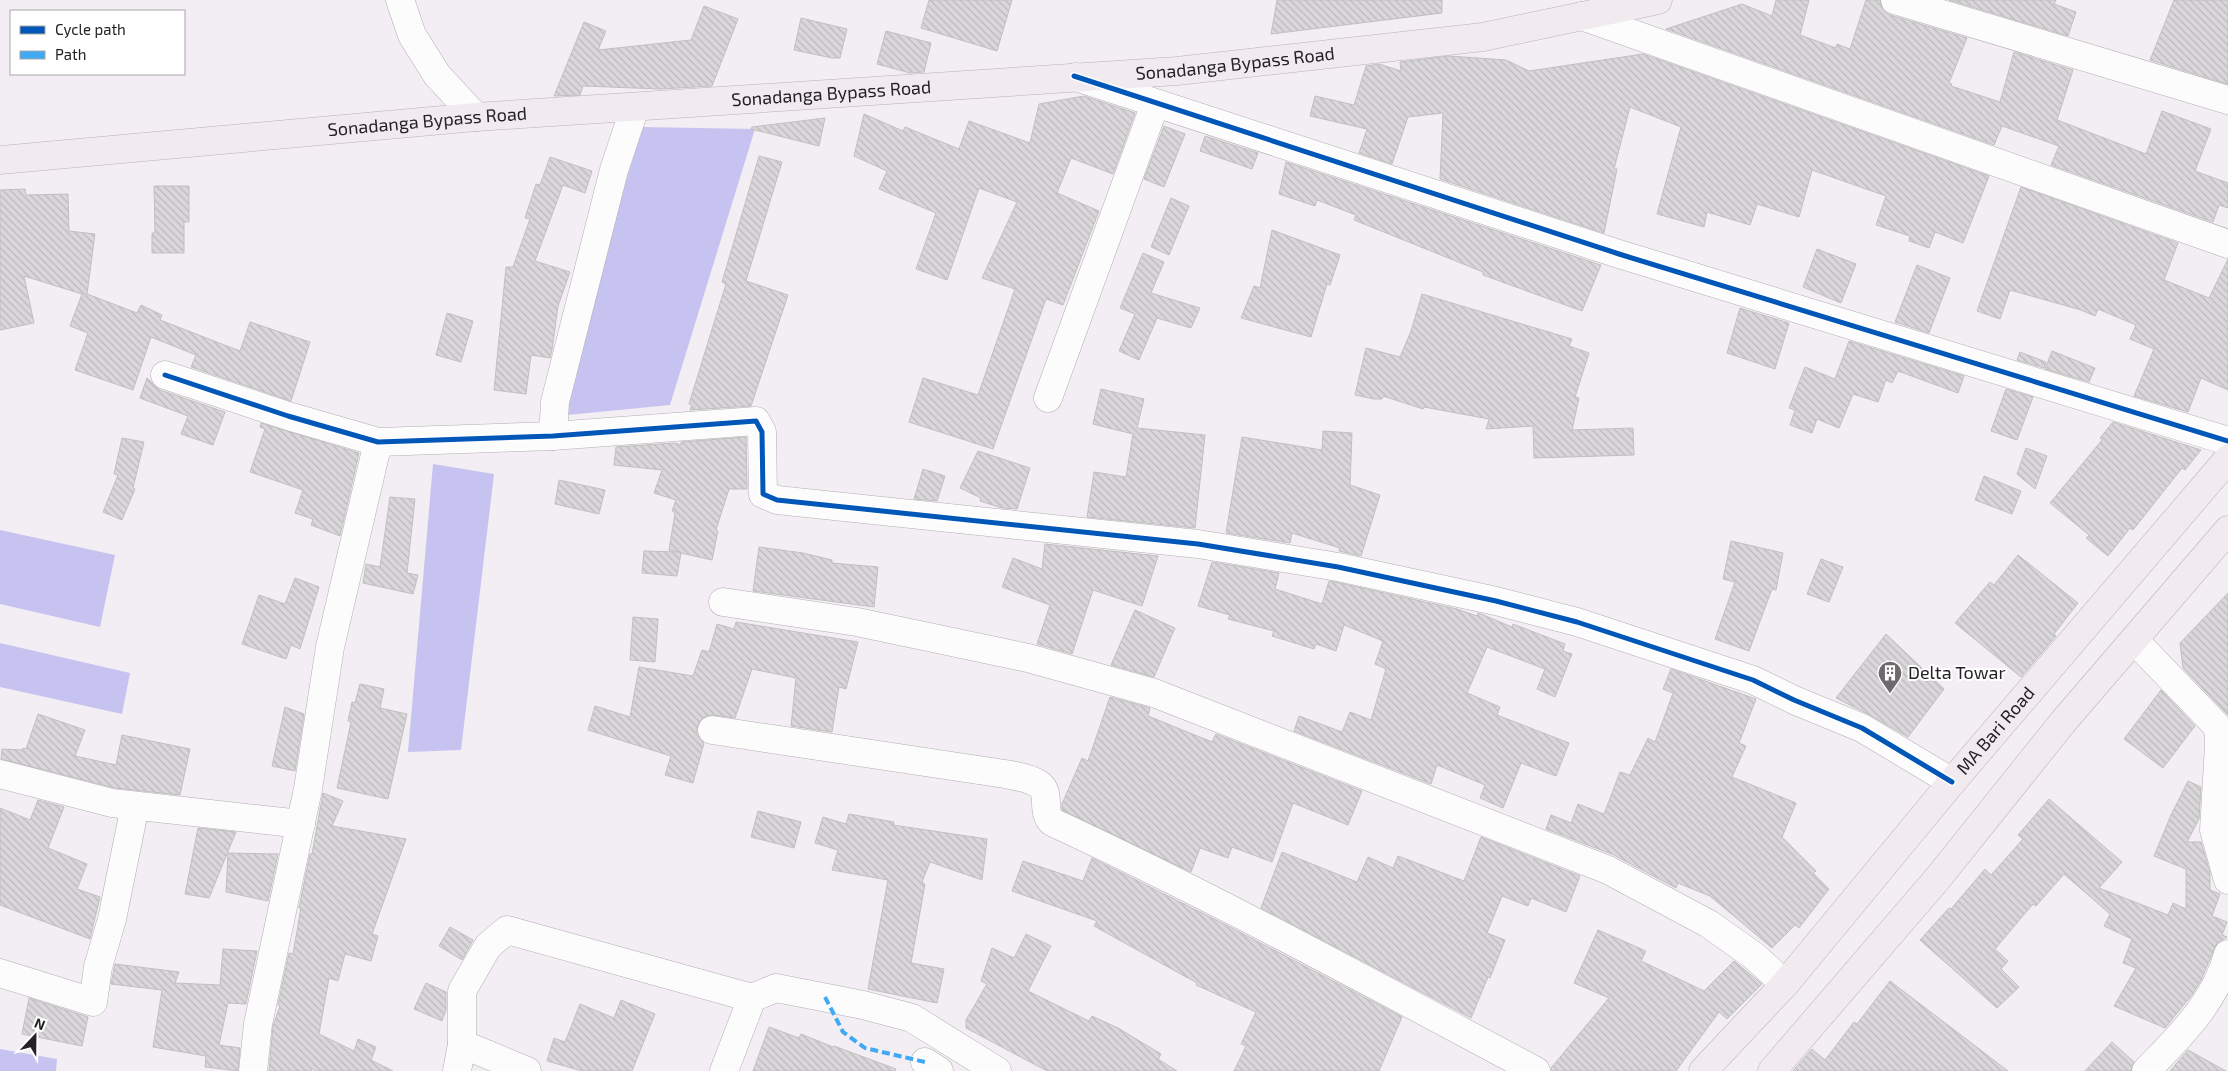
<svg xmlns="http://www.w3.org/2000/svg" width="2228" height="1071" font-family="'Exo 2',sans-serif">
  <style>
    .water { fill: #c7c3f0 }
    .building { fill: url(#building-back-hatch); stroke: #c2bfc3 }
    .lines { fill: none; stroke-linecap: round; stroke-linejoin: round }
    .minor-casing { stroke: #b1aeb1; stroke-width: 29 }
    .major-casing { stroke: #bab0b7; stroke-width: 29 }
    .minor { stroke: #fdfcfd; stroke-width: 28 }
    .major { stroke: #f1ebef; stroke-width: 28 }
    .quiet { stroke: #3fa9f5; stroke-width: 4; stroke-dasharray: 8 4; stroke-linecap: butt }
    .cycleway-casing { stroke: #fff; stroke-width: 8 }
    .cycleway { stroke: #0057b8; stroke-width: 5 }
    .labels { text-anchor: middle; stroke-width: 4; stroke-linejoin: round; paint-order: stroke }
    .street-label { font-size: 18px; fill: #252225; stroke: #fff }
    .poi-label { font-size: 18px; fill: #252225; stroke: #fff; text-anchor: start }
  </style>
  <defs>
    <pattern id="building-back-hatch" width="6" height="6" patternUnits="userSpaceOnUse" patternTransform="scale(1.25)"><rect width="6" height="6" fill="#dad7da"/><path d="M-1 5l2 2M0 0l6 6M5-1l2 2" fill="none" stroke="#bbb8bb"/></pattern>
  </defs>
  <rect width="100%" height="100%" fill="#f3eef3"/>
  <g class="water">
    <polygon points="642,127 755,129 670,405 557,416"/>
    <polygon points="433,464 494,474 461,750 408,752"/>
    <polygon points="0,530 115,555 100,627 0,604"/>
    <polygon points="0,643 130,673 122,714 0,687"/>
    <polygon points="0,1049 57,1059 56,1071 0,1071"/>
  </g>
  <g class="building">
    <polygon points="929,0 1012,0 997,51 921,28"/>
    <polygon points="1277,0 1442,0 1442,13 1271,34"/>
    <polygon points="1776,0 1809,0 1800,35 1836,48 1837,44 1850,49 1866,0 1880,0 1883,10 1890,15 1967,38 1949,83 1952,84 1951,86 2000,102 2014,52 2073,70 2057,120 2146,154 2162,111 2211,129 2195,171 2228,183 2228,208 2219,205 2213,222 2051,165 2059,146 2002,126 1994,145 1666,29 1742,4 1772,16"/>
    <polygon points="1949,0 2056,0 2054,4 2076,12 2068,36"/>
    <polygon points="2174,0 2228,0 2228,84 2150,60"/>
    <polygon points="704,6 738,19 712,86 660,89 583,86 580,95 554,96 584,22 606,31 598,50 691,40"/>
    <polygon points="801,18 847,29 840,58 832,58 794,50"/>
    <polygon points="886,31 931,43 924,72 910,73 877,64"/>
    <polygon points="1643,54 1989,176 1963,243 1935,232 1929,248 1909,241 1910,236 1876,225 1886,196 1812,170 1799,217 1757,204 1750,225 1707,212 1704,227 1657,214 1681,127 1630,107 1614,169 1617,169 1604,233 1440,179 1443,113 1408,117 1392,164 1359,153 1367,129 1310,116 1315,96 1354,105 1366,66 1379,64 1401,71 1400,62 1449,56 1506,60 1529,71"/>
    <polygon points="1084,96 1135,113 1113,174 1071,158 1057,193 1099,211 1063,305 1046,299 993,449 909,422 923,378 978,395 1015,289 982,278 1017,202 979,188 947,280 916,269 936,213 879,189 887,171 854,156 864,114 903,131 905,127 959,149 969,121 1030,143 1039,104"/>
    <polygon points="825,118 819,146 751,129 752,127"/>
    <polygon points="1164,126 1185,134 1164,187 1144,179"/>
    <polygon points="1205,136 1258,153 1252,169 1200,151"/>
    <polygon points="759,156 782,162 746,281 788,295 751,406 690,410 692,405 689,404 726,284 722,282"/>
    <polygon points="550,157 592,171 585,193 563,185 535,261 570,272 558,306 552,350 550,358 531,355 526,394 494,390 506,267 513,267 530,219 525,218 536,184 540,185"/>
    <polygon points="1286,162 1601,265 1582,311 1483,275 1483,272 1354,220 1356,215 1317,200 1315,206 1279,194"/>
    <polygon points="154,186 189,186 189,222 184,222 184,253 152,253 152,233 155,233"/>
    <polygon points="2021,187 2178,243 2164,280 2209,298 2228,259 2228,390 2201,378 2188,412 2134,396 2154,349 2130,339 2136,325 2098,309 2095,316 2081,310 2010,290 2000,319 1977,311"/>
    <polygon points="25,189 26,195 68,194 69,231 95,234 87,294 137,313 141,305 162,315 160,320 240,351 250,322 310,342 291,401 191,367 196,355 151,337 133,390 75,370 88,333 70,326 82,294 24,276 34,323 0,330 0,190"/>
    <polygon points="1171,198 1189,206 1169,255 1151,247"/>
    <polygon points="1272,230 1340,255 1330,285 1327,284 1311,337 1241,318 1254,286 1260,288"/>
    <polygon points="1817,249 1856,264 1841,303 1803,287"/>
    <polygon points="1143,253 1164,262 1151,293 1200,308 1191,328 1157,318 1139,360 1119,351 1135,314 1120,308"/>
    <polygon points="1917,265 1950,278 1929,333 1895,322"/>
    <polygon points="1422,294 1572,339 1569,346 1589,353 1575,397 1579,398 1572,430 1633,428 1634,455 1534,458 1533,426 1486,429 1489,419 1424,407 1423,409 1383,396 1382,399 1374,399 1355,395 1366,348 1400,357 1411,331"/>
    <polygon points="1740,308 1789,323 1775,369 1727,353"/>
    <polygon points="447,313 473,321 461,362 436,355"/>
    <polygon points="1849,341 1964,376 1958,393 1898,371 1892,383 1886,380 1878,402 1853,394 1839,428 1817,419 1812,433 1790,425 1795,410 1789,408 1805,367 1835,379"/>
    <polygon points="2052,351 2095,368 2089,382 2045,369"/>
    <polygon points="2020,352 2046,362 2044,368 2017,360"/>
    <polygon points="147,378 160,390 225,412 213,445 181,434 188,416 140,398"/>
    <polygon points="1101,389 1144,399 1137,428 1205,435 1195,528 1087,517 1094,472 1126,477 1133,434 1093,424"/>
    <polygon points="2006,389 2033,397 2017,440 1991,431"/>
    <polygon points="2113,422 2201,450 2185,470 2182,468 2133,530 2130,528 2108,556 2086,538 2089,535 2050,503 2102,440 2100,438"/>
    <polygon points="261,423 359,453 340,536 311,525 313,519 295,513 303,490 250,472 265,429 260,427"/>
    <polygon points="1323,431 1352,433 1350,485 1380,495 1361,556 1339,551 1340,548 1292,533 1290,543 1226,533 1242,437 1322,450"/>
    <polygon points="746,437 747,489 729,489 716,530 718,531 712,560 681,553 677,576 642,573 644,551 680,552 669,550 675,513 672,511 676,500 654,493 662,470 614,465 616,447 675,443 681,445 681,442"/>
    <polygon points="122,438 144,442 133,488 135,489 122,520 103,512 118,475 114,474"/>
    <polygon points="2026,448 2047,456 2035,489 2017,474"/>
    <polygon points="978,451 1030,468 1017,509 1002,508 980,501 981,498 960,488"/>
    <polygon points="923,469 945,476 937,501 914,499"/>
    <polygon points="1984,476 2021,491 2012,514 1975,500"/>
    <polygon points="559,480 605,490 599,514 555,504"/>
    <polygon points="390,497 415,499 407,573 418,575 413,594 363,583 366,564 380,567"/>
    <polygon points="1731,541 1783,553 1776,590 1772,589 1749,651 1715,639 1735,582 1723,579"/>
    <polygon points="1045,544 1158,556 1142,606 1093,590 1072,654 1037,644 1050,605 1002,587 1013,558 1042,569"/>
    <polygon points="759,547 803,553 832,560 832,563 878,567 874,607 753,591"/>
    <polygon points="2018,555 2078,603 2054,634 2056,636 2021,677 1955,623 1990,582 1994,585"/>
    <polygon points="1821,559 1843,567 1829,602 1807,594"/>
    <polygon points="1212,562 1279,573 1275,589 1322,604 1329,581 1335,582 1457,609 1477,616 1478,613 1481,614 1512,627 1513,624 1565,644 1563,651 1572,654 1555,697 1537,689 1545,669 1487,647 1467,693 1500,707 1497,715 1569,743 1556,776 1521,763 1503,808 1480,798 1485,785 1437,765 1431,784 1294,731 1299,716 1342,732 1350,712 1371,720 1386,669 1375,664 1383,641 1344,625 1336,651 1316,644 1314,649 1272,636 1274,631 1228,619 1230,615 1198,606"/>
    <polygon points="295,578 319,587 300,649 291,645 286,659 242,644 259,595 285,604"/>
    <polygon points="2228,593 2228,715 2183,668 2180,643"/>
    <polygon points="1135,610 1175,628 1154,677 1111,665"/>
    <polygon points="633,617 658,619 655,662 630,660"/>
    <polygon points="736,622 858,642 846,689 839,687 832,732 791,726 796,678 752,669 735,718 714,715 706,716 700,721 697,728 697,735 704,743 693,783 665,775 671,756 588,730 595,706 630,717 639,667 693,676 702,650 709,652 717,624 734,629"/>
    <polygon points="1886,634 1944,689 1908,737 1870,715 1836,698"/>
    <polygon points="1671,669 1756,699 1739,743 1746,746 1732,777 1796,803 1782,837 1816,871 1813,873 1829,889 1799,928 1795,925 1772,948 1710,896 1678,883 1676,888 1614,855 1546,829 1551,815 1571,823 1578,804 1604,814 1620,772 1630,775 1648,738 1655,742 1673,693 1663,689"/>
    <polygon points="360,684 384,689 380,708 407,714 388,799 337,788 351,722 348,721 352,702 355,703"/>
    <polygon points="2161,690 2195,726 2163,768 2124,739"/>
    <polygon points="1110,697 1150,708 1148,716 1212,742 1216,734 1362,791 1348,825 1293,803 1272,862 1232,847 1228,858 1200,848 1191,872 1062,810 1062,804 1082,758 1088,761"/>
    <polygon points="285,707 304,714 295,771 272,766"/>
    <polygon points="38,714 85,730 75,756 116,765 122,735 190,749 180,795 115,788 1,759 2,749 22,750 23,748 26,749"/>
    <polygon points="2188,781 2201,787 2199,819 2187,842 2201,842 2210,873 2210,890 2220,894 2212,916 2227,922 2222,935 2227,937 2217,943 2201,980 2192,995 2165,1028 2114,1006 2136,968 2123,963 2132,939 2104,926 2110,914 2064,874 2036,906 2033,904 1995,949 2008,961 2001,969 2019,987 1997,1008 1920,940 1949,908 1951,909 1985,869 1991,875 2023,839 2018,835 2049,799 2122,862 2099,888 2168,915 2173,903 2186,909 2186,869 2154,856 2171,815"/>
    <polygon points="323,793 343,801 332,826 406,839 372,934 378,936 371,961 345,954 338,981 329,978 319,1034 354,1051 358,1039 376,1047 371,1060 393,1071 316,1071 312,1069 311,1071 269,1071 273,1026 280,1006 278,1005 289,953 293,954 301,908 299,908 310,854 312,854"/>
    <polygon points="38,800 64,807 48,848 87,864 77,889 100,897 90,939 0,905 0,808 30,820"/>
    <polygon points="758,811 801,822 794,848 751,837"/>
    <polygon points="849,814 894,822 893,825 987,839 982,880 930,862 922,882 925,884 911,963 944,969 937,1003 868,989 888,880 832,870 838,850 815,843 823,817 846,824"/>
    <polygon points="198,828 236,832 209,898 185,894"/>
    <polygon points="1481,837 1580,876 1566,912 1531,898 1528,906 1502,896 1487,933 1505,940 1490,978 1488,977 1471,1018 1261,908 1282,852 1357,882 1368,857 1393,868 1398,856 1464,881"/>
    <polygon points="228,853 278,854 268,901 226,892"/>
    <polygon points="1092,858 1228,926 1402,1017 1379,1071 1234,1071 1246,1046 1241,1044 1256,1012 1196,985 1197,983 1094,926 1097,921 1012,891 1023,861 1083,881"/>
    <polygon points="450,927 473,940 462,960 439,946"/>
    <polygon points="1598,930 1646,951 1641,961 1704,991 1734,961 1762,984 1727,1019 1719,1012 1676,1071 1552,1071 1551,1068 1609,998 1574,983"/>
    <polygon points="1026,934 1051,946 1028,991 1089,1021 1092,1016 1118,1028 1161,1054 1158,1059 1177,1071 1047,1071 966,1028 966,1020 987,984 981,981 992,948 1014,958"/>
    <polygon points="223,949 257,951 246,1004 228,1003 219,1045 240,1048 238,1071 205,1067 206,1056 153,1047 162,990 111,984 115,964 179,972 175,983 220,985"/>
    <polygon points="1890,981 1957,1032 2008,1071 1793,1071 1812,1049 1825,1060 1854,1022 1857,1024"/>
    <polygon points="426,983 446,992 446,1010 442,1021 414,1009"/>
    <polygon points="29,998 88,1017 82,1046 22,1034"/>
    <polygon points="621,1000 655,1014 632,1071 582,1071 547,1061 554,1038 565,1042 580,1004 614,1018"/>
    <polygon points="769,1027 799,1038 801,1034 833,1047 834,1046 896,1069 895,1071 753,1071"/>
    <polygon points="2112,1042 2134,1062 2131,1071 2085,1071"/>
    <polygon points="2188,1050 2226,1071 2170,1071"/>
  </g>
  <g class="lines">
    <defs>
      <g id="minor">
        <polyline points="400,0 412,35 437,75 476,117"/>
        <polyline points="1895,0 2228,100"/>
        <polyline points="1582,16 2228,244"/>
        <polyline points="1076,77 1619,254 2228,441"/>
        <polyline points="165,375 288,416 378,442 553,436 756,421 762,432 763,494 777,500 1198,544 1338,567 1496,601 1577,622 1753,680 1794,700 1862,728 1952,782"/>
        <polyline points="1048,398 1155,104"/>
        <polyline points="553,436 555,402 614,170 635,107"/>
        <polyline points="723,602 857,622 1028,658 1154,693 1608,870 1709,924 1754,956 1785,984"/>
        <polyline points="2134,640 2218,727 2219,745 2214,830 2228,880"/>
        <path d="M712,730l293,44c11,2 26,4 35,11 11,9 1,27 12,37 164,76 324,164 484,249"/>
        <polyline points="0,774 112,803 301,824"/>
        <polyline points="0,973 93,1002 98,967 112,919 135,806"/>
        <polyline points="925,1062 939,1071"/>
        <polyline points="253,1071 258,1024 308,789 330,647 378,442"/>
        <polyline points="457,1071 462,1044"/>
        <polyline points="527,1071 462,1044 462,991 488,946 507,930 752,998"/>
        <polyline points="724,1071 752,998 776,988 863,1005 912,1018 997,1071"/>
        <path d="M2146,1071c33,-34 70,-69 82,-117"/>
      </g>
      <g id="major">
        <path id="s1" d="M0,160l476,-43 701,-46 306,-34 175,-37"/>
        <path id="s2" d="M1703,1071l82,-87 167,-202 276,-323"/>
        <polyline points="1772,1071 1938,878 2063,722 2228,530"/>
      </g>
    </defs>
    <use href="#minor" class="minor-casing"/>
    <use href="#major" class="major-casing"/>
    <use href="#minor" class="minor"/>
    <use href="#major" class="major"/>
    <polyline class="quiet" points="825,997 843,1032 865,1048 925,1062"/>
    <defs>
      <g id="cycleway">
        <polyline points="1074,76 1619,254 2228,441"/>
        <polyline points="165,375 288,416 378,442 553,436 756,421 762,432 763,494 777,500 1198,544 1338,567 1496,601 1577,622 1753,680 1794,700 1862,728 1952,782"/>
      </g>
    </defs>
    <use href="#cycleway" class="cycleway-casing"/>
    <use href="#cycleway" class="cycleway"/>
  </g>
  <defs>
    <symbol id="building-pin" viewBox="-11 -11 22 30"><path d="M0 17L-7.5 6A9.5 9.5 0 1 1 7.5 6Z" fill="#6d696d" stroke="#fff"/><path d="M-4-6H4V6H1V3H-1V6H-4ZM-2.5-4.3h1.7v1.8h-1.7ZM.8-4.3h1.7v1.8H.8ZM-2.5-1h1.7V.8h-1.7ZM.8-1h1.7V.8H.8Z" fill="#fff"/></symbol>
  </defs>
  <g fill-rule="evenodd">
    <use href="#building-pin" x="1876" y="659" width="28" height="38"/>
  </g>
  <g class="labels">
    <g class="street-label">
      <text dy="6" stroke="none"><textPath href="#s1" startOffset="1239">Sonadanga Bypass Road</textPath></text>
      <text dy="6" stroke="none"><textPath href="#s1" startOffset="834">Sonadanga Bypass Road</textPath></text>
      <text dy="6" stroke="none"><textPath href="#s1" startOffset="429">Sonadanga Bypass Road</textPath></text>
      <text dy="6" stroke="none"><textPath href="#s2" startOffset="449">MA Bari Road</textPath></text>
    </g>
    <g class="poi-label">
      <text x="1908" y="679">Delta Towar</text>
    </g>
  </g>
  <rect x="10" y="10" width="175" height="65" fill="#ffffff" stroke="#a8a7a8"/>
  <rect x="20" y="26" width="25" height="8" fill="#0057b8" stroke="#a8a7a8"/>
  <text x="55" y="35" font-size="15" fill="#252225">Cycle path</text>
  <rect x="20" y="51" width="25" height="8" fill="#3fa9f5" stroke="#a8a7a8"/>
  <text x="55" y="60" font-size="15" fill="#252225">Path</text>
  <g transform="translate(35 1036) rotate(22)" stroke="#ffffff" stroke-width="4" paint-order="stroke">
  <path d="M0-4L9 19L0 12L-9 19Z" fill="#252225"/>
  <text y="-8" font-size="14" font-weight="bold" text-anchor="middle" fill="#252225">N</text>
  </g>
</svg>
